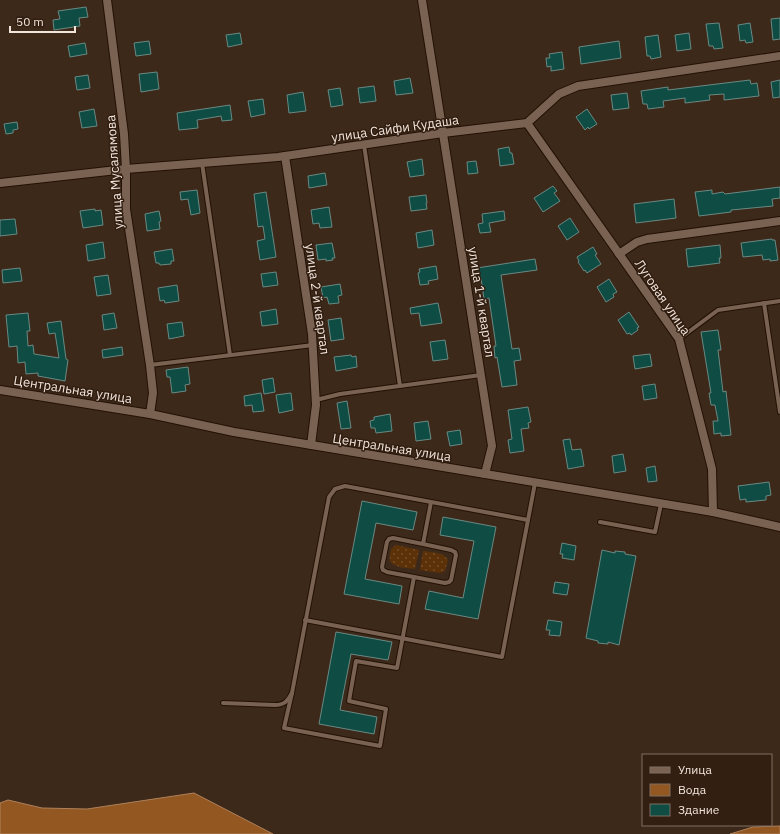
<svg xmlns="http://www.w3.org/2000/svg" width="780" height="834" font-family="'IBM Plex Sans',sans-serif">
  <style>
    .park { fill: url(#park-dots) }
    .water { fill: #935722; stroke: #af815a }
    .building { fill: #0e4c44; stroke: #698983 }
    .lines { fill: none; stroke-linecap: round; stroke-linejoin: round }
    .lane-casing { stroke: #231104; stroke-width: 6 }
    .street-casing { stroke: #231104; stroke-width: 10 }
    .lane { stroke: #796252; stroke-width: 4 }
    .street { stroke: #796252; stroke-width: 8 }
    .labels { text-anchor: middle; stroke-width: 3; stroke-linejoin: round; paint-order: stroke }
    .street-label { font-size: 13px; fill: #f1e4db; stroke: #321f11 }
  </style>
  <defs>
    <pattern id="park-dots" width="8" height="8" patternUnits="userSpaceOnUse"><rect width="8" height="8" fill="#5c3108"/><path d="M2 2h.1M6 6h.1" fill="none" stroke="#744f2b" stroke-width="1.8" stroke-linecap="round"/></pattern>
  </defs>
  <rect width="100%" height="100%" fill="#3d291a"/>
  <g class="park">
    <path d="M396,545l23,5 -4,19c-6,-1 -25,-1 -25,-10 -1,-3 1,-7 1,-10z"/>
    <path d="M423,551c8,1 21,1 25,9l-3,11 -5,2 -20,-3z"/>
  </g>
  <g class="water">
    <polygon points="194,793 273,834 0,834 0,803 8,800 42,808 87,809"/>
    <polygon points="780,826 780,834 730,834 753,827"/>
  </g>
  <g class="building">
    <polygon points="86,7 88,17 79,18 80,26 54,30 53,20 60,19 58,11"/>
    <polygon points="780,18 780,39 773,40 771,19"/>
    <polygon points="719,23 723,48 714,49 713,46 709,46 706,24"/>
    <polygon points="750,23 753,42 746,43 745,40 740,41 738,25"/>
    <polygon points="240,33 242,44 228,47 226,35"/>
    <polygon points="689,33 691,49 677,51 675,35"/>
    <polygon points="658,35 661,57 651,59 650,56 647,56 645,37"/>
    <polygon points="149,41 151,54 136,56 134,43"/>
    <polygon points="619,41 621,58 581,64 579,47"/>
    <polygon points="85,43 87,54 70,57 68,46"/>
    <polygon points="562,52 564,69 551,71 551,66 547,67 546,58 550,58 549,54"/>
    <polygon points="157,72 159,89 141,92 139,74"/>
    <polygon points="88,75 90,88 77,90 75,77"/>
    <polygon points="410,78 413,93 396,95 394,81"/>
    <polygon points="750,80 751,84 757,83 759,96 724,100 724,94 709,95 710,100 685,103 685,98 663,101 664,107 648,109 647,104 643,104 641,91 668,87 668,90"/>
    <polygon points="780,80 780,97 773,98 771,82"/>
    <polygon points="374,86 376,101 360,103 358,88"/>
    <polygon points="340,88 343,105 331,107 328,90"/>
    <polygon points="303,92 306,111 289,113 287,95"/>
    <polygon points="627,93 629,108 613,110 611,95"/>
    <polygon points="263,99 265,114 251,117 248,101"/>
    <polygon points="230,105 232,120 222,121 221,116 197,120 198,128 179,130 177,113"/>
    <polygon points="94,109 97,126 82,128 79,112"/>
    <polygon points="587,109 597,124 589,129 588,127 585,130 576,117"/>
    <polygon points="17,122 18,129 13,130 13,133 6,134 4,124"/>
    <polygon points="509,147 510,153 512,153 514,164 500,166 498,149"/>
    <polygon points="422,159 424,175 410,177 407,162"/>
    <polygon points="476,161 478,173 468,174 467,162"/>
    <polygon points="325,173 327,185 309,188 308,176"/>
    <polygon points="553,186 557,191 554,193 560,201 543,212 534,198"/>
    <polygon points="780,187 780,198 772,199 773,206 731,210 731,212 699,216 695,192 712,190 712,194 723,192 725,194"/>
    <polygon points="197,190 200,213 191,215 188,199 181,200 180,192"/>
    <polygon points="266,192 276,257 260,260 257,241 265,239 263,226 258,227 254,194"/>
    <polygon points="426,195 427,203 426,203 427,209 411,211 409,197"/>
    <polygon points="674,199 676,218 636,223 634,204"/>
    <polygon points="329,207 332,227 320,228 319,223 313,224 311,210"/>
    <polygon points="95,209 95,211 101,210 103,225 83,228 80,211"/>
    <polygon points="159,211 161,221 159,222 160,229 147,231 145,214"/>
    <polygon points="504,211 505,220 489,223 491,232 480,233 478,224 483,223 482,214"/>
    <polygon points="570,218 579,232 567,240 558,226"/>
    <polygon points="15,219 17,234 0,236 0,220"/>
    <polygon points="432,230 434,245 418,248 416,233"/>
    <polygon points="772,239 772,240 775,240 778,260 770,261 770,259 763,260 762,255 743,257 741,243"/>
    <polygon points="103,242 105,258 88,261 86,245"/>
    <polygon points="332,243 335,258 332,258 333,260 326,261 326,259 318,260 316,245"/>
    <polygon points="720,245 721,258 719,258 720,263 688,267 686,249"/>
    <polygon points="593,247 597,254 595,255 601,264 587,273 585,270 584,271 578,262 579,261 577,257"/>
    <polygon points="172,249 174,261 171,261 171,264 160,265 159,263 156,263 154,252"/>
    <polygon points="535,259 537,270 501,275 512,349 519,348 521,360 514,361 517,385 502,387 497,357 495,358 494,346 496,346 489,298 484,299 481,278 479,278 477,268"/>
    <polygon points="436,266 438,279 428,281 429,284 420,285 418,273 420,272 419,269"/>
    <polygon points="20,268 22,281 3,283 2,270"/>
    <polygon points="276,272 278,285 263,287 261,274"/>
    <polygon points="108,275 111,294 97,296 94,277"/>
    <polygon points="609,279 617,292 613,294 614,297 606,302 597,287"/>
    <polygon points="340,284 342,295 338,296 339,303 329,304 327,297 323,298 321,287"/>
    <polygon points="177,285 179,301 165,303 164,300 160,301 158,288"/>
    <polygon points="438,303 442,323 421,326 419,313 411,314 410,308"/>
    <polygon points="276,309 278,324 262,326 260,312"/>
    <polygon points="629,312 639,327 637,328 638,330 631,335 630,333 627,334 618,320"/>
    <polygon points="28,313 30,331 27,331 28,346 33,345 34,354 59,358 55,333 49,334 47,323 61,321 66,359 68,360 65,381 38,376 38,373 26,374 25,362 18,363 17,346 9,347 6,315"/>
    <polygon points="114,313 117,328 104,330 102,315"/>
    <polygon points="341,318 344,339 331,341 328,320"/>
    <polygon points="182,322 184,336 169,339 167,324"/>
    <polygon points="718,330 721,350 718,350 723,392 726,391 731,435 721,436 721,433 714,434 713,421 718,421 715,405 711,405 709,393 711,393 701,332"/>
    <polygon points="445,340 448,359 433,361 430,342"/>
    <polygon points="122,347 123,355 103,358 102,350"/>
    <polygon points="650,354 652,366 635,369 633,356"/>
    <polygon points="351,355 352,357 356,356 357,367 336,371 334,357"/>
    <polygon points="188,367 190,384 185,385 186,391 172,393 170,377 167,377 166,370"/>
    <polygon points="273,378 275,392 264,394 262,380"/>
    <polygon points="655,384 657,398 644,400 642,386"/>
    <polygon points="261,393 264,411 253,412 252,405 245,406 244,396"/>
    <polygon points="291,393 293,410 279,413 276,395"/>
    <polygon points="347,401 351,428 341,429 337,403"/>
    <polygon points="528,407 531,422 528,423 529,428 521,429 524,451 510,453 508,440 512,439 508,410"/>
    <polygon points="390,414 392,431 376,433 375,428 371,428 370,421 374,420 374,417"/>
    <polygon points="428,421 431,439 416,441 414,423"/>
    <polygon points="460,430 462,444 450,446 447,432"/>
    <polygon points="570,439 572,450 581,449 584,466 568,469 563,440"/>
    <polygon points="623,454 626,471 614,473 612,456"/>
    <polygon points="655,466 657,481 648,482 646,468"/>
    <polygon points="769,482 771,495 766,496 766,500 746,502 746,499 740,500 738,486"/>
    <polygon points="362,501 417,512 413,530 376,523 365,579 402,586 399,604 344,594"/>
    <polygon points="443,517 496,527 478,619 425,609 429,591 463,598 474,541 440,535"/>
    <polygon points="562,543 576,546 574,560 562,558 563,554 560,554"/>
    <polygon points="602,550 615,553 615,551 625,552 625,554 636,556 619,645 608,642 608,644 598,643 598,641 586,638"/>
    <polygon points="555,582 569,584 567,595 553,593"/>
    <polygon points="548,620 562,622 560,636 549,635 550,630 546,630"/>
    <polygon points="336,632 392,642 388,660 351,654 340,710 377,717 374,734 319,724"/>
  </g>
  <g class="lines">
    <defs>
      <g id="lane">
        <polyline points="364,145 400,386"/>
        <polyline points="202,163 230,355"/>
        <polyline points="764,303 780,412"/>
        <polyline points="679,339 718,310 780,301"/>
        <polyline points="150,365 313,345"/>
        <polyline points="316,400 340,394 481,375"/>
        <polyline points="600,522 655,532 661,504"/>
        <polyline points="414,577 445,583 449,582 451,580 456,555 455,552 451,550 423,544"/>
        <polyline points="305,620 502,657 535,483"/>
        <polyline points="292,693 284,728 380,746 386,709 349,701 356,661 397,668 414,577 387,572 383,570 382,567 387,542 389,539 393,538 423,544 431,502"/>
        <path d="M223,703l52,2c9,0 13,-4 17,-12l37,-196 6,-8 10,-3 183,34"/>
      </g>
      <g id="street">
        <polyline points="107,0 124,134 126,169 126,209 150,365 153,393 150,414"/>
        <polyline points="422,0 492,446 485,474"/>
        <polyline points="527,123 679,339 712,469 713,512"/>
        <polyline points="285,156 312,334 316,405 311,445"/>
        <polyline points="0,183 126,169 278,157 443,133 527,123 559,94 578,86 780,56"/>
        <polyline points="619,254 637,242 647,239 780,221"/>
        <polyline points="0,390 150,414 234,432 713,512 780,527"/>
      </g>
    </defs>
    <use href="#lane" class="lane-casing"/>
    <use href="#street" class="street-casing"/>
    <use href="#lane" class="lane"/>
    <use href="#street" class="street"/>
  </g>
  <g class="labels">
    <g class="street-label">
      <text transform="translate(395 128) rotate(-8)" y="5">улица Сайфи Кудаша</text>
      <text transform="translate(114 172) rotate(-94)" y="5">улица Мусалямова</text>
      <text transform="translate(663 297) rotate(56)" y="5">Луговая улица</text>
      <text transform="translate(318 299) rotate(82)" y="5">улица 2-й квартал</text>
      <text transform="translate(482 302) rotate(81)" y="5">улица 1-й квартал</text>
      <text transform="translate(73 389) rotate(9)" y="5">Центральная улица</text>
      <text transform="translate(392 447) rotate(9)" y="5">Центральная улица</text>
    </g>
  </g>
  <rect x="642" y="754" width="130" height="72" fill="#321f11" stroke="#7e6e62"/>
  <rect x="650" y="767" width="20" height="6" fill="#796252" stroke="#7e6e62"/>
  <text x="678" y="774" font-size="12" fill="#f1e4db">Улица</text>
  <rect x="650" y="784" width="20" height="12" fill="#935722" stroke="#7e6e62"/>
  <text x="678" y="794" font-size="12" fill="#f1e4db">Вода</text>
  <rect x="650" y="804" width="20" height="12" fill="#0e4c44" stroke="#7e6e62"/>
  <text x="678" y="814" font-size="12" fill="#f1e4db">Здание</text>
  <path d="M10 26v6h65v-6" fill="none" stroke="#f1e4db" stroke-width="2"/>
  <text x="16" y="26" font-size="12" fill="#f1e4db" stroke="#321f11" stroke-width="3" paint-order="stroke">50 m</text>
</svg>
